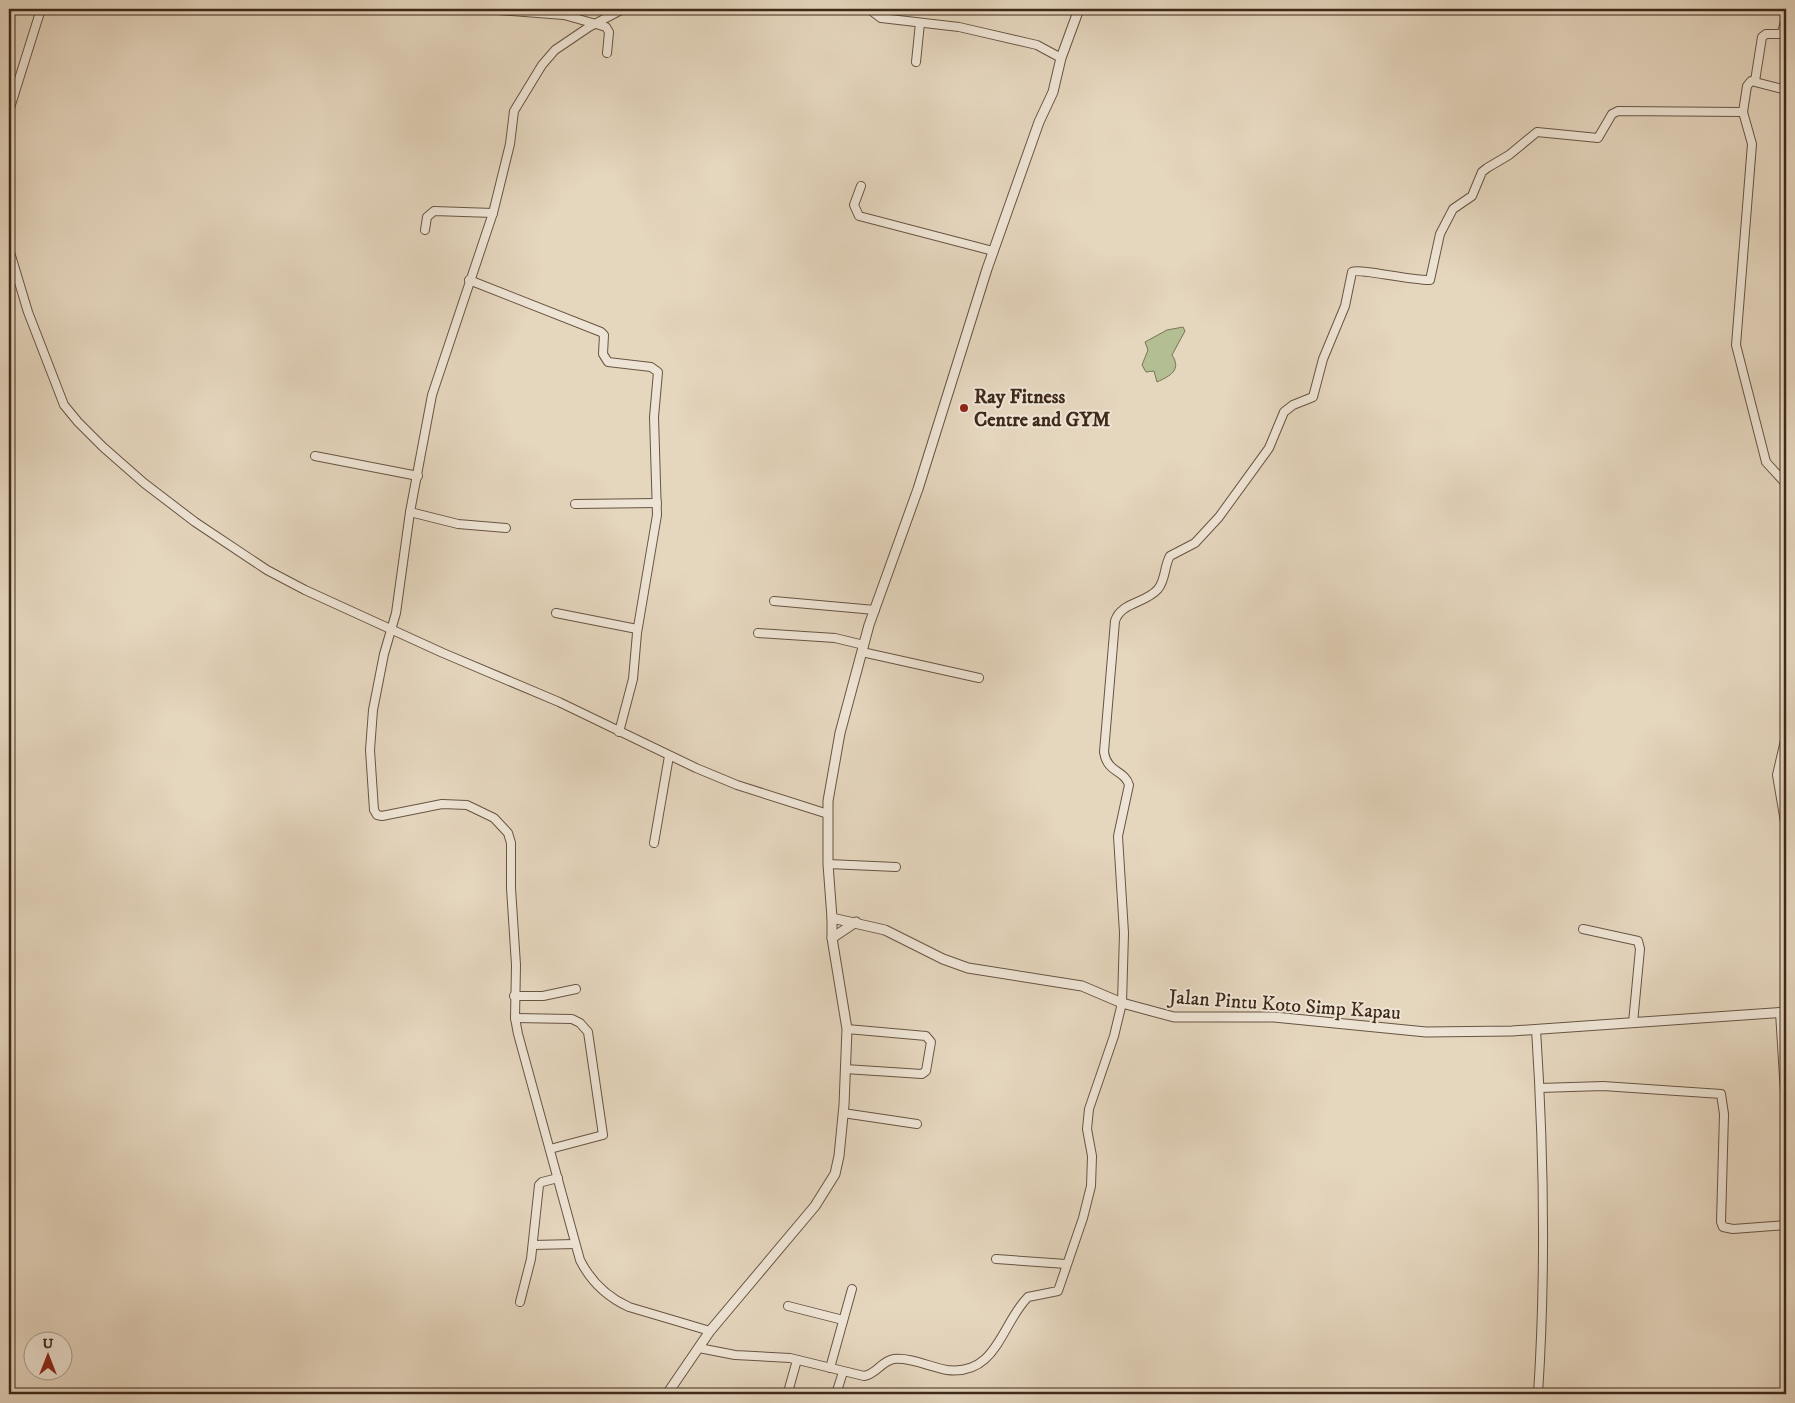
<svg xmlns="http://www.w3.org/2000/svg" width="1795" height="1403" font-family="'IM FELL DW Pica',serif">
  <style>
    .green { fill: #b3be93; stroke: #797456 }
    .lines { fill: none; stroke-linecap: round; stroke-linejoin: round }
    .minor-casing { stroke: #685442; stroke-width: 10 }
    .tertiary-casing { stroke: #685442; stroke-width: 11 }
    .minor { stroke: #eee4d5; stroke-width: 8 }
    .tertiary { stroke: #eee4d5; stroke-width: 9 }
    .poi-dot { fill: #8f2418; stroke: #eee4d5; stroke-width: 2 }
    .labels { text-anchor: middle; stroke-width: 4; stroke-linejoin: round; paint-order: stroke }
    .poi-label { font-size: 20px; font-weight: bold; fill: #3f2919; stroke: #eee4d5; text-anchor: start }
    .street-label { font-size: 20px; fill: #3f2919; stroke: #eee4d5 }
  </style>
  <rect width="100%" height="100%" fill="#e5d6be"/>
  <filter id="stains"><feTurbulence type="fractalNoise" baseFrequency=".004" numOctaves="4"/><feColorMatrix values="0 0 0 0 .2 0 0 0 0 .09 0 0 0 0 .02 0 0 0 .5 -.17"/></filter>
  <radialGradient id="worn" r=".72"><stop offset=".6" stop-color="#630" stop-opacity="0"/><stop offset="1" stop-color="#630" stop-opacity=".3"/></radialGradient>
  <path class="green" d="M1183,327l2,4 -13,24c10,15 -2,21 -15,27l-3,-11 -8,1 -4,-7 6,-15 -3,-8 22,-12z"/>
  <g class="lines">
    <defs>
      <g id="minor">
        <polyline points="485,9 564,15 596,24 606,27 609,32 607,53"/>
        <path d="M623,9l-34,18 -34,23 -13,15 -28,46 -4,33 -17,69 -61,182 -22,117 -14,101 -12,41 -11,56 -3,40 4,60 3,5 5,1 60,-12 25,1 27,13 14,15 3,10v45l5,77 -1,53 3,16 62,226c11,22 27,37 49,47l81,24"/>
        <polyline points="873,9 873,12 881,18 959,27 1037,45 1061,58"/>
        <polyline points="1782,33 1786,17"/>
        <polyline points="916,62 920,23"/>
        <polyline points="1755,81 1762,37 1766,34 1786,34"/>
        <polyline points="9,111 41,9"/>
        <polyline points="1743,112 1747,86 1751,81 1786,90"/>
        <polyline points="861,186 854,205 859,216 993,251"/>
        <polyline points="425,230 427,217 434,211 493,213"/>
        <polyline points="9,249 28,312 64,405 78,422 103,447 144,483 195,522 267,570 305,590 443,653 559,702 696,768 737,785 828,814"/>
        <polyline points="469,280 601,332 604,335 603,354 608,362 651,367 658,372 654,417 657,515 637,633 633,679 619,732"/>
        <polyline points="315,456 418,476"/>
        <polyline points="575,504 657,503"/>
        <polyline points="410,512 458,524 506,528"/>
        <polyline points="774,601 875,610"/>
        <polyline points="556,613 637,629"/>
        <polyline points="758,633 835,638 864,645"/>
        <polyline points="862,652 979,678"/>
        <polyline points="1786,736 1777,775 1786,828"/>
        <polyline points="654,843 669,756"/>
        <polyline points="828,864 896,867"/>
        <polyline points="1583,929 1638,941 1640,949 1633,1023"/>
        <polyline points="514,996 543,996 576,989"/>
        <polyline points="1780,1012 1786,1110"/>
        <polyline points="515,1018 572,1019 580,1023 588,1032 603,1135 550,1149"/>
        <path d="M1536,1029c8,122 10,244 2,365"/>
        <polyline points="845,1069 922,1074 926,1071 931,1042 926,1036 847,1029"/>
        <polyline points="1540,1088 1603,1086 1721,1094 1724,1114 1721,1222 1723,1227 1733,1229 1786,1225"/>
        <polyline points="843,1113 917,1124"/>
        <polyline points="533,1245 575,1244"/>
        <polyline points="996,1259 1066,1264"/>
        <polyline points="520,1302 531,1259 539,1185 542,1182 558,1178"/>
        <polyline points="788,1306 843,1320"/>
        <path d="M699,1348l36,7 55,3 74,18c13,-2 17,-15 30,-17 16,-2 36,8 53,11 50,6 54,-46 81,-73l30,-6 25,-73 8,-32 1,-30 -5,-27 2,-20 25,-73 8,-33 2,-70 -6,-97 11,-51c-4,-15 -22,-12 -25,-33l11,-131c6,-19 30,-17 43,-32 8,-10 6,-23 12,-33l25,-13 24,-26 50,-69 15,-36 9,-7 20,-8 10,-38 22,-53 7,-34c7,-4 62,9 78,8l10,-46 13,-25 19,-13 10,-24 5,-4 22,-13 28,-23 61,6 14,-24 6,-3 125,1 9,32 -16,201 30,117 20,22"/>
        <polyline points="830,1368 852,1289"/>
        <polyline points="788,1392 797,1360"/>
        <polyline points="836,1394 843,1372"/>
      </g>
      <g id="tertiary">
        <polyline points="832,918 828,864 828,801 840,733 869,625 918,489 987,269 1039,122 1053,92 1061,58 1079,9"/>
        <polyline points="832,938 856,922"/>
        <polyline points="667,1394 710,1331 815,1206 835,1174 839,1156 844,1105 847,1029 832,938 832,918 885,930 943,959 968,968 1082,986 1122,1003 1174,1017 1274,1017 1426,1032 1512,1031 1786,1012"/>
      </g>
    </defs>
    <use href="#minor" class="minor-casing"/>
    <use href="#tertiary" class="tertiary-casing"/>
    <use href="#minor" class="minor"/>
    <use href="#tertiary" class="tertiary"/>
  </g>
  <circle class="poi-dot" cx="964" cy="408" r="5"/>
  <g class="labels">
    <g class="poi-label">
      <text x="974" y="403">Ray Fitness<tspan x="974" dy="23">Centre and GYM</tspan></text>
    </g>
    <g class="street-label">
      <text transform="translate(1285 1004) rotate(4)" y="7">Jalan Pintu Koto Simp Kapau</text>
    </g>
  </g>
  <rect width="1795" height="1403" fill="none" stroke="#e5d6be" stroke-width="30"/>
  <rect x="10" y="10" width="1775" height="1383" fill="none" stroke="#3f2919" stroke-width="2.5"/>
  <rect x="15" y="15" width="1765" height="1373" fill="none" stroke="#3f2919"/>
  <g transform="translate(48 1356)"><circle r="24" fill="#eee4d5" stroke="#a8998a"/>
  <path d="M0-4L9 19L0 12L-9 19Z" fill="#8f2418"/>
  <text y="-8" font-size="14" font-weight="bold" text-anchor="middle" fill="#3f2919">U</text>
  </g>
  <rect width="100%" height="100%" filter="url(#stains)"/>
  <rect width="100%" height="100%" fill="url(#worn)"/>
</svg>
